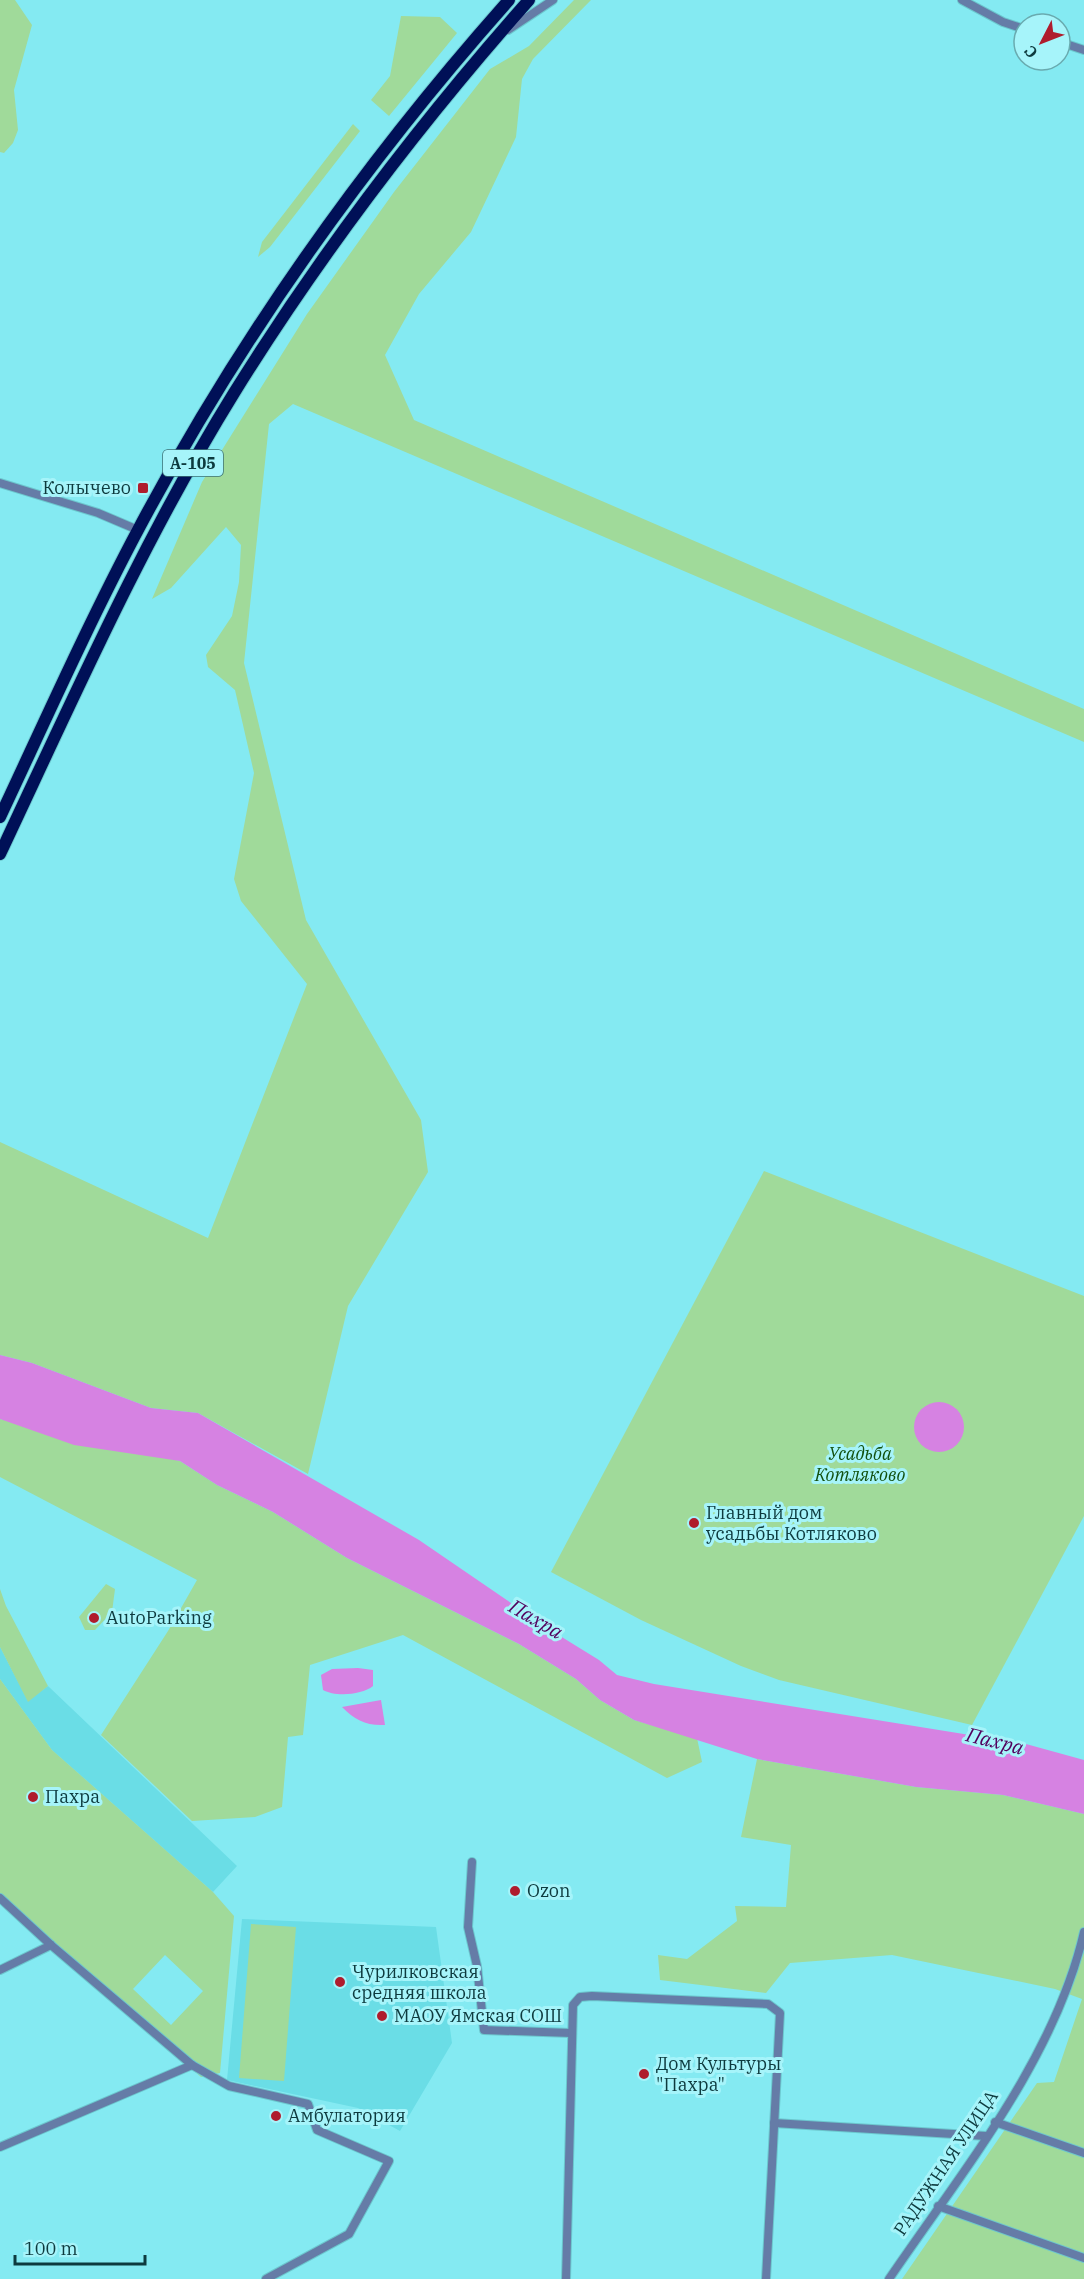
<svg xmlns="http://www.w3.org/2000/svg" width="1084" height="2279" font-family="'IBM Plex Serif',serif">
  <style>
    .built { fill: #6adde6 }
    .green { fill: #a0da9a; fill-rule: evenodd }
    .water { fill: #d682e2 }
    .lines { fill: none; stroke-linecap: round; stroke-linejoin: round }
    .minor-casing { stroke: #6cc7ce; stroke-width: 10 }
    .highway-casing { stroke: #6cc7ce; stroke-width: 14 }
    .minor { stroke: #657ca7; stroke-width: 8 }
    .highway { stroke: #001057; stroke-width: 12 }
    .poi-dot { fill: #af1c2d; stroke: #a6f4fa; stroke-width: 2 }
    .labels { text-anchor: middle; stroke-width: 6; stroke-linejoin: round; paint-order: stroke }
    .shield { fill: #a6f4fa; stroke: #3b7276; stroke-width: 1.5 }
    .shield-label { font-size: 16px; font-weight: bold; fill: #0d3a3e }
    .poi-label { font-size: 18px; fill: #0d3a3e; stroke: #a6f4fa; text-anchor: start }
    .park-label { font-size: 18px; font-style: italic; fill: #12500e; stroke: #a6f4fa }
    .street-label { font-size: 18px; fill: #0d3a3e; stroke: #a6f4fa }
    .water-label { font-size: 20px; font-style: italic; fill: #52005d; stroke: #a6f4fa }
  </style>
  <rect width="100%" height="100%" fill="#84eaf2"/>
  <g class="built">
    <polygon points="0,1647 28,1701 48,1686 237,1866 213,1892 52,1750 0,1679"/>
    <polygon points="242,1919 436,1927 452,2043 400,2131 358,2108 227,2080"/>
  </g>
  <g class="green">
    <polygon points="0,0 15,0 32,25 14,90 18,130 13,143 4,153 0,152"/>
    <polygon points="574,0 591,0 533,59 522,79 516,137 471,232 419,294 385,355 414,420 1084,709 1084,742 293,404 269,424 244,663 306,920 421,1120 428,1172 348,1306 308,1474 198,1413 151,1408 32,1363 0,1355 0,1142 208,1238 307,984 241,901 234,879 254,773 235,690 208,667 206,655 232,616 239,582 241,545 226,527 171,588 152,599 202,482 307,314 394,192 490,69 529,46"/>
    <polygon points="401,16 440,17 457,33 389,116 371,100 390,76"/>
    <polygon points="353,124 360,131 270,247 258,257 262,242"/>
    <polygon points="764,1171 1084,1296 1084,1516 972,1725 779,1680 741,1666 641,1620 551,1572"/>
    <polygon points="0,1419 180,1461 217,1485 273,1512 347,1558 519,1644 576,1679 600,1700 634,1720 697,1738 702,1762 667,1778 403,1635 310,1665 303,1735 288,1737 282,1807 255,1817 192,1821 101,1735 168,1631 197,1580 0,1477"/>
    <polygon points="106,1584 115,1589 112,1612 95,1630 85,1630 79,1617"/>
    <polygon points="0,1589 6,1606 48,1686 28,1702 0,1647"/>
    <path d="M0,1679l52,71 161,142 21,24 -14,157 -19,4 -201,-177zM165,1955l38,36 -32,34 -38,-36z"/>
    <polygon points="757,1759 916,1787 1003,1795 1084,1814 1084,2279 902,2279 1037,2083 1054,2082 1082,1999 1055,1989 892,1955 790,1963 766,1993 660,1980 658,1955 687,1959 737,1921 735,1906 786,1907 791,1845 741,1837"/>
    <polygon points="251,1924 296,1927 284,2081 239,2078"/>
  </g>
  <g class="water">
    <polygon points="0,1355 32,1363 151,1408 198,1413 419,1540 552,1631 599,1660 617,1675 654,1684 1026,1744 1084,1760 1084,1814 1003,1795 916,1787 757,1759 634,1720 600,1700 576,1679 519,1644 347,1558 273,1512 217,1485 180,1461 74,1445 0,1419"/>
    <circle cx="939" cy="1427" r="25"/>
    <path d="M358,1668l15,2v16c-11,9 -38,11 -50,4l-2,-15 11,-6z"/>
    <path d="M381,1700l4,25c-19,1 -30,-5 -43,-18z"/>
  </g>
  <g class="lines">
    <defs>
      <g id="minor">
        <polyline points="962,0 1003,22 1024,29"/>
        <polyline points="508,30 553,0"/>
        <polyline points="1060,42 1084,50"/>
        <polyline points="0,483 98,513 138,530"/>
        <polyline points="472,1862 468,1927 477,1966 484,2030 571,2033"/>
        <polyline points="0,1898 51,1945 192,2065 229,2086 308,2104 317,2130 389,2161 349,2234 266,2279"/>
        <polyline points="0,1970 51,1945"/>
        <polyline points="995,2122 1084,2153"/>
        <polyline points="774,2123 986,2136"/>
        <polyline points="0,2147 192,2065"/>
        <polyline points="938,2206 1084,2258"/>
        <polyline points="566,2279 573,2005 580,1997 592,1996 768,2004 780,2013 766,2279"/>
        <path d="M889,2279c72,-106 166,-220 195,-347"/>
      </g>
      <g id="highway">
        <path d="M0,817c45,-96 89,-195 139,-289 101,-190 227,-367 370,-528"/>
        <path d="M0,854c73,-155 143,-314 234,-461 87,-140 186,-270 295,-393"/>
      </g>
    </defs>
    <use href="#minor" class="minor-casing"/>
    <use href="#highway" class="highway-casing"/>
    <use href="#minor" class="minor"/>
    <use href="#highway" class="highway"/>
  </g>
  <g class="poi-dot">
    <rect x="137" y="482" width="12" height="12" rx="3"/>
    <circle cx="694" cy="1523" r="6"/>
    <circle cx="94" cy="1618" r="6"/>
    <circle cx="33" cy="1797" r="6"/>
    <circle cx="515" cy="1891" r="6"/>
    <circle cx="340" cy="1982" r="6"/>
    <circle cx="382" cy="2016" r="6"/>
    <circle cx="644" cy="2074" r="6"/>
    <circle cx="276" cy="2116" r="6"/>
  </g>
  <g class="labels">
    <rect class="shield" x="163" y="450" width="60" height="26" rx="4.5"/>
    <g class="shield-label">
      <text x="193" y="469">А-105</text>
    </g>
    <g class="poi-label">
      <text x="131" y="494" text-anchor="end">Колычево</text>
      <text x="706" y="1519">Главный дом<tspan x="706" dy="21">усадьбы Котляково</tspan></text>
      <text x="106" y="1624">AutoParking</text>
      <text x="45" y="1803">Пахра</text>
      <text x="527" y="1897">Ozon</text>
      <text x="352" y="1978">Чурилковская<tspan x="352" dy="21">средняя школа</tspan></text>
      <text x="394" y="2022">МАОУ Ямская СОШ</text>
      <text x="656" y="2070">Дом Культуры<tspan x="656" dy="21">"Пахра"</tspan></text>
      <text x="288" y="2122">Амбулатория</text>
    </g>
    <g class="park-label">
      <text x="860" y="1460">Усадьба<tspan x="860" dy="21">Котляково</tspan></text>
    </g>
    <g class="street-label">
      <text transform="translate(946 2163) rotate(-56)" y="6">РАДУЖНАЯ УЛИЦА</text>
    </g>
    <g class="water-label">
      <text transform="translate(536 1619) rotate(30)" y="7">Пахра</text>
      <text transform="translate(995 1741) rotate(14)" y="7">Пахра</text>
    </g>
  </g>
  <g transform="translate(1042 42) rotate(228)"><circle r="28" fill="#a6f4fa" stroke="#69aaaf" stroke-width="1.5"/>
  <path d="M0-4.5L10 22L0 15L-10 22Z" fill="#af1c2d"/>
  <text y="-9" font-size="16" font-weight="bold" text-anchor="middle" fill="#0d3a3e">С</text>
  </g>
  <path d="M15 2255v9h130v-9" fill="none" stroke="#0d3a3e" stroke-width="3"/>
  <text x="24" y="2255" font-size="18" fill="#0d3a3e" stroke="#a6f4fa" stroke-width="4.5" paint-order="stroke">100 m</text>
</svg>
